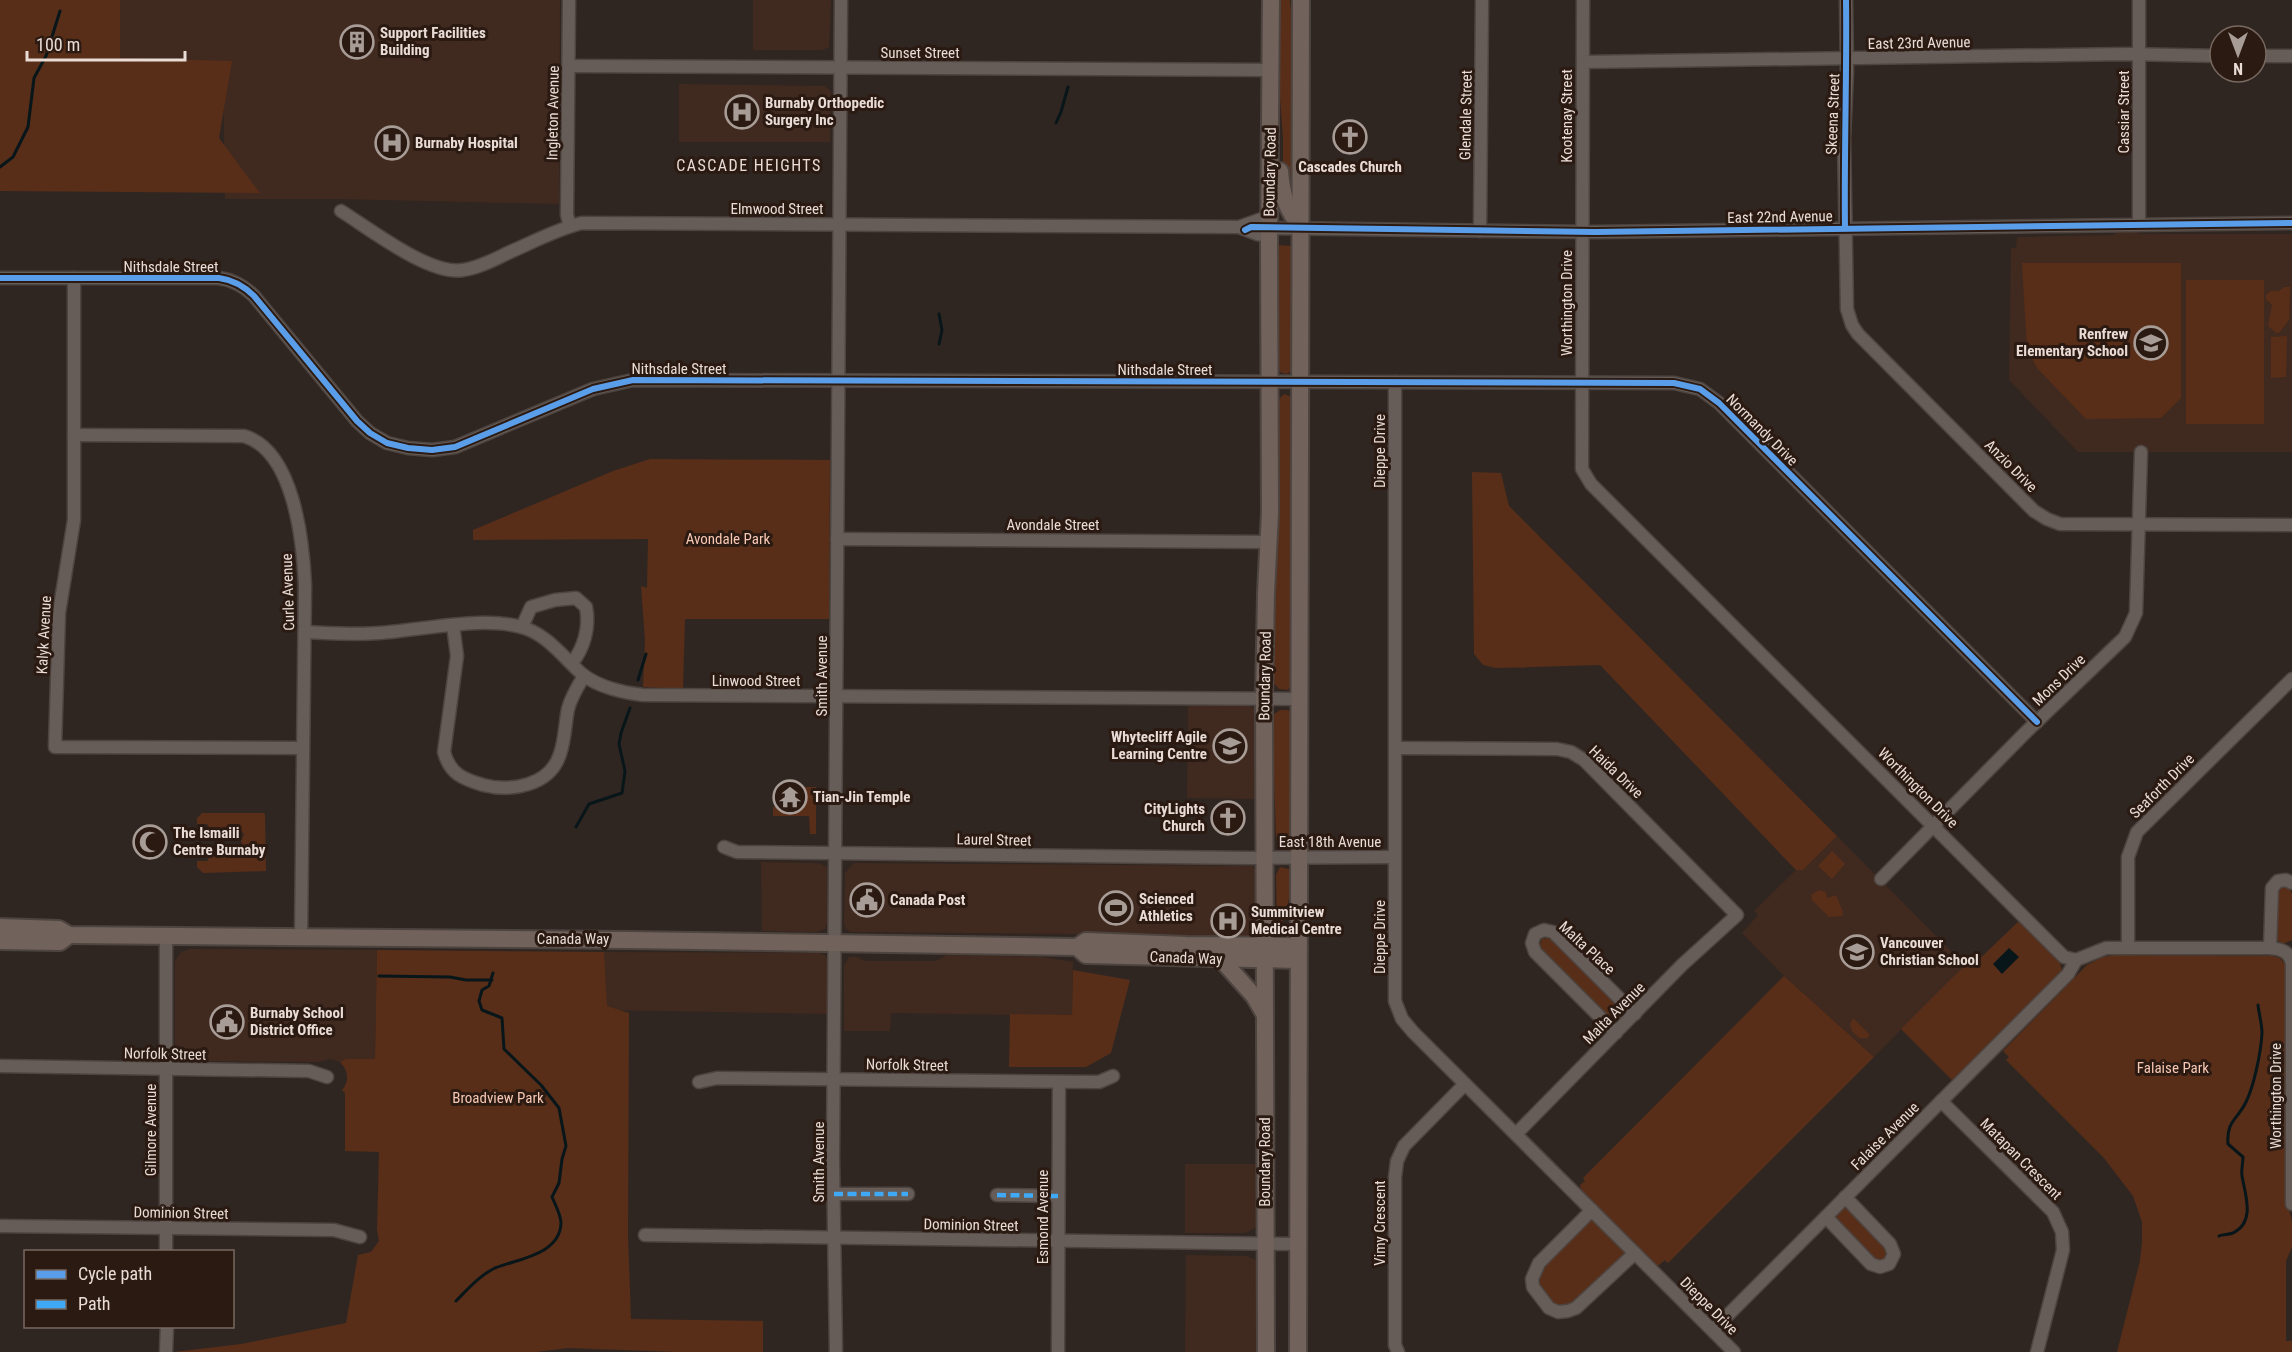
<svg xmlns="http://www.w3.org/2000/svg" width="2292" height="1352" font-family="'Roboto Condensed',sans-serif">
  <style>
    .built { fill: #40291f }
    .green { fill: #582e19 }
    .water { fill: #08161a }
    .lines { fill: none; stroke-linecap: round; stroke-linejoin: round }
    .stream { stroke: #08161a; stroke-width: 3 }
    .minor-casing { stroke: #4d4440; stroke-width: 15 }
    .major-casing { stroke: #4d4440; stroke-width: 20 }
    .minor { stroke: #665d58; stroke-width: 12 }
    .major { stroke: #71625b; stroke-width: 16 }
    .quiet { stroke: #3fa9f5; stroke-width: 4.5; stroke-dasharray: 9 4.5; stroke-linecap: butt }
    .cycleway-casing { stroke: #2b1a12; stroke-width: 10 }
    .cycleway { stroke: #5a9eea; stroke-width: 6 }
    .labels { text-anchor: middle; stroke-width: 6; stroke-linejoin: round; paint-order: stroke }
    .poi-label { font-size: 15px; font-weight: bold; fill: #e9dcd6; stroke: #2b1a12; text-anchor: start }
    .street-label { font-size: 15px; fill: #e9dcd6; stroke: #2b1a12 }
    .park-label { font-size: 15px; fill: #f7c8b3; stroke: #2b1a12 }
    .neighbourhood-label { font-size: 16px; letter-spacing: 1.5px; fill: #e9dcd6; stroke: #2b1a12 }
  </style>
  <rect width="100%" height="100%" fill="#302621"/>
  <g class="built">
    <polygon points="117,0 560,0 559,204 339,199 225,199 223,70 116,67"/>
    <polygon points="753,0 831,0 829,47 823,50 753,50"/>
    <polygon points="679,84 825,86 831,92 830,142 679,142"/>
    <polygon points="2118,231 2135,231 2140,234 2292,234 2292,452 2078,452 2009,380 2011,248 2016,248 2017,238 2019,237 2113,235"/>
    <polygon points="1188,705 1249,706 1256,709 1259,799 1187,798"/>
    <polygon points="1837,836 1965,965 1874,1057 1784,976 1742,933 1758,915 1754,911 1796,870 1803,870"/>
    <polygon points="761,862 818,863 827,867 827,923 825,929 817,932 762,931"/>
    <polygon points="854,863 1252,866 1257,871 1257,932 1248,938 1187,938 1065,934 851,932 846,929 844,923 845,873"/>
    <polygon points="190,949 377,950 375,1060 347,1059 340,1062 330,1059 319,1062 184,1061 178,1058 175,1052 175,961 181,952"/>
    <polygon points="604,952 819,953 825,955 827,959 827,1014 604,1010"/>
    <polygon points="947,955 1042,957 1073,962 1072,1016 891,1013 890,1031 844,1031 844,966 849,957 857,957 866,961 936,961"/>
    <polygon points="1185,1164 1258,1164 1258,1223 1255,1228 1245,1233 1185,1233"/>
    <polygon points="1186,1255 1246,1256 1254,1259 1258,1264 1258,1352 1185,1352"/>
  </g>
  <g class="green">
    <polygon points="0,0 120,0 120,58 232,61 219,138 260,193 0,191"/>
    <polygon points="1279,0 1290,0 1294,44 1294,207 1283,171 1283,138 1279,83"/>
    <polygon points="1277,245 1293,246 1293,371 1286,374 1280,372 1278,365 1276,309"/>
    <polygon points="2022,263 2181,263 2181,398 2161,418 2086,419 2037,368 2027,349"/>
    <rect x="2186" y="280" width="78" height="144"/>
    <polygon points="2284,287 2290,287 2289,320 2279,333 2276,333 2268,326 2272,305 2266,299 2266,295 2271,291 2279,291"/>
    <polygon points="2287,336 2286,377 2271,378 2271,337"/>
    <polygon points="1284,394 1292,397 1293,686 1287,690 1279,689 1272,681 1273,586 1278,525 1278,406 1279,399"/>
    <polygon points="650,459 830,460 829,619 685,619 683,689 643,687 645,640 641,586 647,588 648,539 473,540 473,530 613,471"/>
    <polygon points="1472,472 1501,473 1509,506 1837,836 1803,870 1796,870 1600,665 1496,668 1483,665 1474,654"/>
    <polygon points="1280,710 1288,710 1293,713 1292,844 1286,847 1278,844 1276,836 1272,720 1273,715"/>
    <polygon points="802,787 816,787 816,834 810,834 809,816 773,816 773,807 802,807"/>
    <polygon points="202,813 264,813 265,815 266,871 203,873 197,867 197,861 207,861 210,856 239,856 244,851 241,841 244,834 240,830 210,829 207,824 197,824 197,818"/>
    <polygon points="1832,851 1845,864 1832,879 1818,866"/>
    <path d="M1280,867l9,2c7,14 -5,51 -12,65l-1,-59z"/>
    <polygon points="2285,886 2289,888 2292,894 2292,940 2283,944 2275,938 2275,897 2279,888"/>
    <polygon points="1819,890 1826,892 1827,898 1836,895 1843,912 1842,916 1829,917 1812,900 1811,895"/>
    <polygon points="2019,921 2060,963 2062,971 1953,1081 1901,1029 1965,965 1972,966"/>
    <polygon points="1548,938 1555,941 1622,1007 1621,1018 1613,1021 1609,1020 1541,950 1540,944 1542,939"/>
    <path d="M377,950l227,2 3,54 22,7 -1,223 3,83 132,2v31h-86l-109,-4 -32,4h-362l67,-8 105,-21 12,-68 13,-3 8,-11 -2,-12 2,-77 -34,-1v-58l-3,-3c8,-9 6,-20 -2,-28l6,-3h29z"/>
    <polygon points="2114,955 2272,956 2280,958 2286,966 2286,1199 2292,1221 2292,1247 2286,1261 2286,1341 2292,1341 2292,1352 2117,1352 2140,1261 2142,1242 2142,1222 2133,1196 2104,1158 2006,1060 2009,1057 2003,1051 2087,965 2103,957"/>
    <polygon points="1073,970 1130,980 1111,1053 1086,1067 1009,1067 1010,1014 1072,1015"/>
    <path d="M1784,976l90,81 -206,206 -3,-3 -6,5h-4l-18,-18 -61,59c-25,4 -27,-7 -40,-25l4,-13 59,-60 -18,-19 -1,-4 5,-4 -2,-3z"/>
    <polygon points="1853,1018 1870,1035 1867,1038 1859,1038 1852,1031 1850,1024"/>
    <polygon points="1844,1208 1849,1210 1887,1248 1889,1253 1884,1262 1875,1262 1835,1220 1835,1215 1840,1209"/>
  </g>
  <polygon class="water" points="2009,948 2019,957 2002,974 1993,964"/>
  <g class="lines">
    <g class="stream">
      <polyline points="1056,123 1061,112 1068,87"/>
      <polyline points="0,167 13,157 28,127 34,78 46,56 60,11"/>
      <polyline points="939,314 942,330 939,344"/>
      <polyline points="638,680 646,654"/>
      <polyline points="576,827 589,804 622,793 625,771 619,744 621,733 630,708"/>
      <polyline points="379,976 450,977 466,980 492,980"/>
      <path d="M2219,1236c4,-2 9,-1 14,-3 23,-11 12,-39 9,-57 -1,-6 1,-13 1,-19l-15,-13c-2,-23 10,-25 18,-42 8,-16 15,-50 16,-69 0,-9 -3,-19 -4,-28"/>
      <path d="M456,1301c11,-11 24,-26 39,-33 22,-9 65,-13 66,-45 0,-8 -6,-19 -9,-26l7,-14 3,-24 4,-13 -7,-38 -18,-23 -37,-36 -2,-31 -20,-8 -3,-9 3,-11 7,-4 4,-13"/>
    </g>
    <defs>
      <g id="minor">
        <polyline points="569,0 567,215 570,226"/>
        <path d="M1583,0l-1,469 9,15 473,473 12,3 30,-12h164c12,1 20,4 22,16v240"/>
        <polyline points="1846,0 1847,71 1844,138 1847,309 1852,325 1858,334 2034,511 2047,519 2060,524 2292,525"/>
        <polyline points="2256,56 2292,56"/>
        <polyline points="1583,62 2127,54 2220,56"/>
        <polyline points="569,66 1271,70"/>
        <path d="M341,211c29,18 89,65 122,59 16,-2 32,-11 47,-18 23,-10 47,-23 72,-29l657,4 31,-11"/>
        <polyline points="2139,223 2139,0"/>
        <polyline points="1239,227 1257,234 1269,236"/>
        <polyline points="1269,228 1595,232 2292,223"/>
        <polyline points="1480,231 1482,0"/>
        <path d="M0,278h219c15,2 25,8 35,18l103,125 13,12 17,10 21,5 24,2 23,-3 138,-58 40,-9 1041,3 26,6 19,14 318,319"/>
        <polyline points="74,278 74,520 59,613 55,747 302,748"/>
        <polyline points="1395,382 1395,1001 1402,1019 1413,1032 1734,1352"/>
        <path d="M74,435l170,1c50,15 59,105 61,149l-4,353"/>
        <polyline points="837,539 1268,542"/>
        <path d="M453,625l4,31 -13,96c6,22 19,27 39,33 28,7 67,1 77,-31 5,-14 5,-30 8,-45 3,-12 10,-23 16,-33"/>
        <path d="M522,627l9,-20 24,-7 21,-2 10,9c4,20 -2,41 -14,56"/>
        <path d="M305,632c25,1 50,3 74,1 43,-3 101,-17 142,-6 25,6 43,31 61,47 16,13 42,19 61,21l657,4"/>
        <polyline points="1396,748 1557,749 1571,752 1584,760 1737,915 1682,965 1516,1134"/>
        <polyline points="724,847 737,852 1252,858 1394,857"/>
        <polyline points="1881,879 2027,731 2125,637 2136,613 2141,452"/>
        <polyline points="166,937 166,1252"/>
        <polyline points="2128,948 2128,857 2137,832 2292,679"/>
        <polyline points="2270,948 2272,888 2278,881 2286,880 2292,883"/>
        <polyline points="1616,1033 1535,952 1532,943 1535,934 1544,930 1553,932 1635,1014"/>
        <polyline points="0,1066 309,1071 327,1077"/>
        <polyline points="699,1082 717,1078 1099,1082 1113,1076"/>
        <polyline points="1941,1101 2053,1212 2062,1232 2063,1250 2037,1352"/>
        <polyline points="834,1194 908,1194"/>
        <polyline points="997,1195 1058,1196"/>
        <polyline points="1592,1210 1539,1263 1532,1279 1533,1287 1549,1308 1558,1312 1568,1311 1576,1308 1635,1253"/>
        <polyline points="1826,1217 1871,1264 1880,1267 1889,1264 1894,1254 1890,1244 1845,1197"/>
        <polyline points="0,1226 334,1230 360,1237"/>
        <polyline points="645,1235 1297,1244"/>
        <polyline points="1713,1330 2068,974 2076,960"/>
        <polyline points="166,1352 167,1326"/>
        <polyline points="836,1352 833,1159 841,0"/>
        <polyline points="1058,1352 1059,1082"/>
        <polyline points="1398,1352 1395,1345 1395,1177 1397,1161 1404,1146 1465,1084"/>
      </g>
      <g id="major">
        <path d="M1280,171c2,25 6,37 21,57"/>
        <polyline points="0,927 59,929 69,935 629,940 1077,947 1086,941 1186,945 1298,946"/>
        <polyline points="0,941 60,942 69,935"/>
        <polyline points="1077,947 1086,955 1298,960"/>
        <polyline points="1221,959 1254,996 1265,1015"/>
        <polyline points="1266,1352 1264,699 1266,593 1270,512 1269,244 1271,0"/>
        <polyline points="1298,1352 1301,0"/>
      </g>
    </defs>
    <use href="#minor" class="minor-casing"/>
    <use href="#major" class="major-casing"/>
    <use href="#minor" class="minor"/>
    <use href="#major" class="major"/>
    <g class="quiet">
      <polyline points="834,1194 908,1194"/>
      <polyline points="997,1195 1058,1196"/>
    </g>
    <defs>
      <g id="cycleway">
        <path d="M1845,228c-1,-76 2,-152 1,-228"/>
        <polyline points="1245,230 1251,227 1595,232 2292,223"/>
        <path d="M0,278h219c15,2 25,8 35,18l103,125 13,12 17,10 21,5 24,2 23,-3 138,-58 40,-9 1041,3 26,6 19,14 318,319"/>
      </g>
    </defs>
    <use href="#cycleway" class="cycleway-casing"/>
    <use href="#cycleway" class="cycleway"/>
  </g>
  <defs>
    <symbol id="building-ring" viewBox="-11 -11 22 22"><circle r="9.5" fill="#2b1a12" stroke="#a89c97" stroke-width="1.5"/><path d="M-4-6H4V6H1V3H-1V6H-4ZM-2.5-4.3h1.7v1.8h-1.7ZM.8-4.3h1.7v1.8H.8ZM-2.5-1h1.7V.8h-1.7ZM.8-1h1.7V.8H.8Z" fill="#a89c97"/></symbol>
    <symbol id="hospital-ring" viewBox="-11 -11 22 22"><circle r="9.5" fill="#2b1a12" stroke="#a89c97" stroke-width="1.5"/><path d="M-5-5h3v3.5h4V-5h3V5h-3V1.5h-4V5h-3Z" fill="#a89c97"/></symbol>
    <symbol id="church-ring" viewBox="-11 -11 22 22"><circle r="9.5" fill="#2b1a12" stroke="#a89c97" stroke-width="1.5"/><path d="M-1.2-6h2.4v3.5h3.3v2.4h-3.3V6h-2.4V-.1h-3.3v-2.4h3.3Z" fill="#a89c97"/></symbol>
    <symbol id="school-ring" viewBox="-11 -11 22 22"><circle r="9.5" fill="#2b1a12" stroke="#a89c97" stroke-width="1.5"/><path d="M0-5L7-2L0 1L-7-2ZM-4 1L0 2.5L4 1V4Q0 6-4 4Z" fill="#a89c97"/></symbol>
    <symbol id="temple-ring" viewBox="-11 -11 22 22"><circle r="9.5" fill="#2b1a12" stroke="#a89c97" stroke-width="1.5"/><path d="M0-6L5-2H3V0L6.5 2.5H4V6H1.5V3h-3V6H-4V2.5H-6.5L-3 0V-2H-5Z" fill="#a89c97"/></symbol>
    <symbol id="mosque-ring" viewBox="-11 -11 22 22"><circle r="9.5" fill="#2b1a12" stroke="#a89c97" stroke-width="1.5"/><path d="M3.5-4.9A6 6 0 1 0 3.5 4.9A5 5 0 1 1 3.5-4.9Z" fill="#a89c97"/></symbol>
    <symbol id="civic-ring" viewBox="-11 -11 22 22"><circle r="9.5" fill="#2b1a12" stroke="#a89c97" stroke-width="1.5"/><path d="M-.6-6.5H3V-4.5H.6V-3L4-1V1h2V6H-6V1h2V-1L-.6-3ZM-1.2 2.5V6h2.4V2.5Z" fill="#a89c97"/></symbol>
    <symbol id="stadium-ring" viewBox="-11 -11 22 22"><circle r="9.5" fill="#2b1a12" stroke="#a89c97" stroke-width="1.5"/><path d="M0-5a6.5 5 0 1 0 0 10a6.5 5 0 1 0 0-10ZM-3.5-1.8h7v3.6h-7Z" fill="#a89c97"/></symbol>
  </defs>
  <g fill-rule="evenodd">
    <use href="#building-ring" x="338" y="23" width="38" height="38"/>
    <use href="#hospital-ring" x="723" y="93" width="38" height="38"/>
    <use href="#church-ring" x="1331" y="118" width="38" height="38"/>
    <use href="#hospital-ring" x="373" y="124" width="38" height="38"/>
    <use href="#school-ring" x="2132" y="324" width="38" height="38"/>
    <use href="#school-ring" x="1211" y="727" width="38" height="38"/>
    <use href="#temple-ring" x="771" y="778" width="38" height="38"/>
    <use href="#church-ring" x="1209" y="799" width="38" height="38"/>
    <use href="#mosque-ring" x="131" y="823" width="38" height="38"/>
    <use href="#civic-ring" x="848" y="881" width="38" height="38"/>
    <use href="#stadium-ring" x="1097" y="889" width="38" height="38"/>
    <use href="#hospital-ring" x="1209" y="902" width="38" height="38"/>
    <use href="#school-ring" x="1838" y="933" width="38" height="38"/>
    <use href="#civic-ring" x="208" y="1003" width="38" height="38"/>
  </g>
  <g class="labels">
    <g class="poi-label">
      <text x="380" y="38">Support Facilities<tspan x="380" dy="17">Building</tspan></text>
      <text x="765" y="108">Burnaby Orthopedic<tspan x="765" dy="17">Surgery Inc</tspan></text>
      <text x="415" y="148">Burnaby Hospital</text>
      <text x="1350" y="172" text-anchor="middle">Cascades Church</text>
      <text x="2128" y="339" text-anchor="end">Renfrew<tspan x="2128" dy="17">Elementary School</tspan></text>
      <text x="1207" y="742" text-anchor="end">Whytecliff Agile<tspan x="1207" dy="17">Learning Centre</tspan></text>
      <text x="813" y="802">Tian-Jin Temple</text>
      <text x="1205" y="814" text-anchor="end">CityLights<tspan x="1205" dy="17">Church</tspan></text>
      <text x="173" y="838">The Ismaili<tspan x="173" dy="17">Centre Burnaby</tspan></text>
      <text x="1139" y="904">Scienced<tspan x="1139" dy="17">Athletics</tspan></text>
      <text x="890" y="905">Canada Post</text>
      <text x="1251" y="917">Summitview<tspan x="1251" dy="17">Medical Centre</tspan></text>
      <text x="1880" y="948">Vancouver<tspan x="1880" dy="17">Christian School</tspan></text>
      <text x="250" y="1018">Burnaby School<tspan x="250" dy="17">District Office</tspan></text>
    </g>
    <g class="street-label">
      <text transform="translate(1919 43) rotate(-1)" y="5">East 23rd Avenue</text>
      <text x="920" y="58">Sunset Street</text>
      <text transform="translate(2124 112) rotate(-90)" y="5">Cassiar Street</text>
      <text transform="translate(553 113) rotate(-89)" y="5">Ingleton Avenue</text>
      <text transform="translate(1833 114) rotate(-88)" y="5">Skeena Street</text>
      <text transform="translate(1466 115) rotate(-89)" y="5">Glendale Street</text>
      <text transform="translate(1567 116) rotate(-90)" y="5">Kootenay Street</text>
      <text transform="translate(1270 172) rotate(-89)" y="5">Boundary Road</text>
      <text x="777" y="214">Elmwood Street</text>
      <text transform="translate(1780 217) rotate(-1)" y="5">East 22nd Avenue</text>
      <text x="171" y="272">Nithsdale Street</text>
      <text transform="translate(1567 303) rotate(-90)" y="5">Worthington Drive</text>
      <text x="679" y="374">Nithsdale Street</text>
      <text x="1165" y="375">Nithsdale Street</text>
      <text transform="translate(1762 430) rotate(45)" y="5">Normandy Drive</text>
      <text transform="translate(1380 451) rotate(-90)" y="5">Dieppe Drive</text>
      <text transform="translate(2011 466) rotate(45)" y="5">Anzio Drive</text>
      <text x="1053" y="530">Avondale Street</text>
      <text transform="translate(288 592) rotate(-92)" y="5">Curle Avenue</text>
      <text transform="translate(44 635) rotate(-87)" y="5">Kalyk Avenue</text>
      <text transform="translate(822 676) rotate(-90)" y="5">Smith Avenue</text>
      <text transform="translate(1265 676) rotate(-89)" y="5">Boundary Road</text>
      <text transform="translate(2059 680) rotate(-44)" y="5">Mons Drive</text>
      <text x="756" y="686">Linwood Street</text>
      <text transform="translate(1616 772) rotate(44)" y="5">Haida Drive</text>
      <text transform="translate(2162 786) rotate(-45)" y="5">Seaforth Drive</text>
      <text transform="translate(1918 788) rotate(45)" y="5">Worthington Drive</text>
      <text transform="translate(994 840) rotate(1)" y="5">Laurel Street</text>
      <text x="1330" y="847">East 18th Avenue</text>
      <text transform="translate(1380 937) rotate(-90)" y="5">Dieppe Drive</text>
      <text x="573" y="944">Canada Way</text>
      <text transform="translate(1587 948) rotate(43)" y="5">Malta Place</text>
      <text transform="translate(1186 958) rotate(2)" y="5">Canada Way</text>
      <text transform="translate(1614 1013) rotate(-45)" y="5">Malta Avenue</text>
      <text transform="translate(165 1054) rotate(1)" y="5">Norfolk Street</text>
      <text transform="translate(907 1065) rotate(1)" y="5">Norfolk Street</text>
      <text transform="translate(2276 1096) rotate(-90)" y="5">Worthington Drive</text>
      <text transform="translate(151 1130) rotate(-90)" y="5">Gilmore Avenue</text>
      <text transform="translate(1885 1136) rotate(-45)" y="5">Falaise Avenue</text>
      <text transform="translate(2021 1159) rotate(45)" y="5">Matapan Crescent</text>
      <text transform="translate(819 1162) rotate(-90)" y="5">Smith Avenue</text>
      <text transform="translate(1265 1162) rotate(-90)" y="5">Boundary Road</text>
      <text transform="translate(181 1213) rotate(1)" y="5">Dominion Street</text>
      <text transform="translate(1043 1217) rotate(-90)" y="5">Esmond Avenue</text>
      <text transform="translate(1380 1223) rotate(-90)" y="5">Vimy Crescent</text>
      <text transform="translate(971 1225) rotate(1)" y="5">Dominion Street</text>
      <text transform="translate(1709 1306) rotate(45)" y="5">Dieppe Drive</text>
    </g>
    <g class="park-label">
      <text x="728" y="544">Avondale Park</text>
      <text x="2173" y="1073">Falaise Park</text>
      <text x="498" y="1103">Broadview Park</text>
    </g>
    <g class="neighbourhood-label">
      <text x="749" y="171">CASCADE HEIGHTS</text>
    </g>
  </g>
  <rect x="24" y="1250" width="210" height="78" fill="#2b1a12" stroke="#776860" stroke-width="1.5"/>
  <rect x="36" y="1270" width="30" height="9" fill="#5a9eea" stroke="#776860" stroke-width="1.5"/>
  <text x="78" y="1280" font-size="18" fill="#e9dcd6">Cycle path</text>
  <rect x="36" y="1300" width="30" height="9" fill="#3fa9f5" stroke="#776860" stroke-width="1.5"/>
  <text x="78" y="1310" font-size="18" fill="#e9dcd6">Path</text>
  <g transform="translate(2238 54) rotate(180)"><circle r="28" fill="#2b1a12" stroke="#776860" stroke-width="1.5"/>
  <path d="M0-4.5L10 22L0 15L-10 22Z" fill="#a89c97"/>
  <text y="-9" font-size="16" font-weight="bold" text-anchor="middle" fill="#e9dcd6">N</text>
  </g>
  <path d="M27 51v9h158v-9" fill="none" stroke="#e9dcd6" stroke-width="3"/>
  <text x="36" y="51" font-size="18" fill="#e9dcd6" stroke="#2b1a12" stroke-width="4.5" paint-order="stroke">100 m</text>
</svg>
